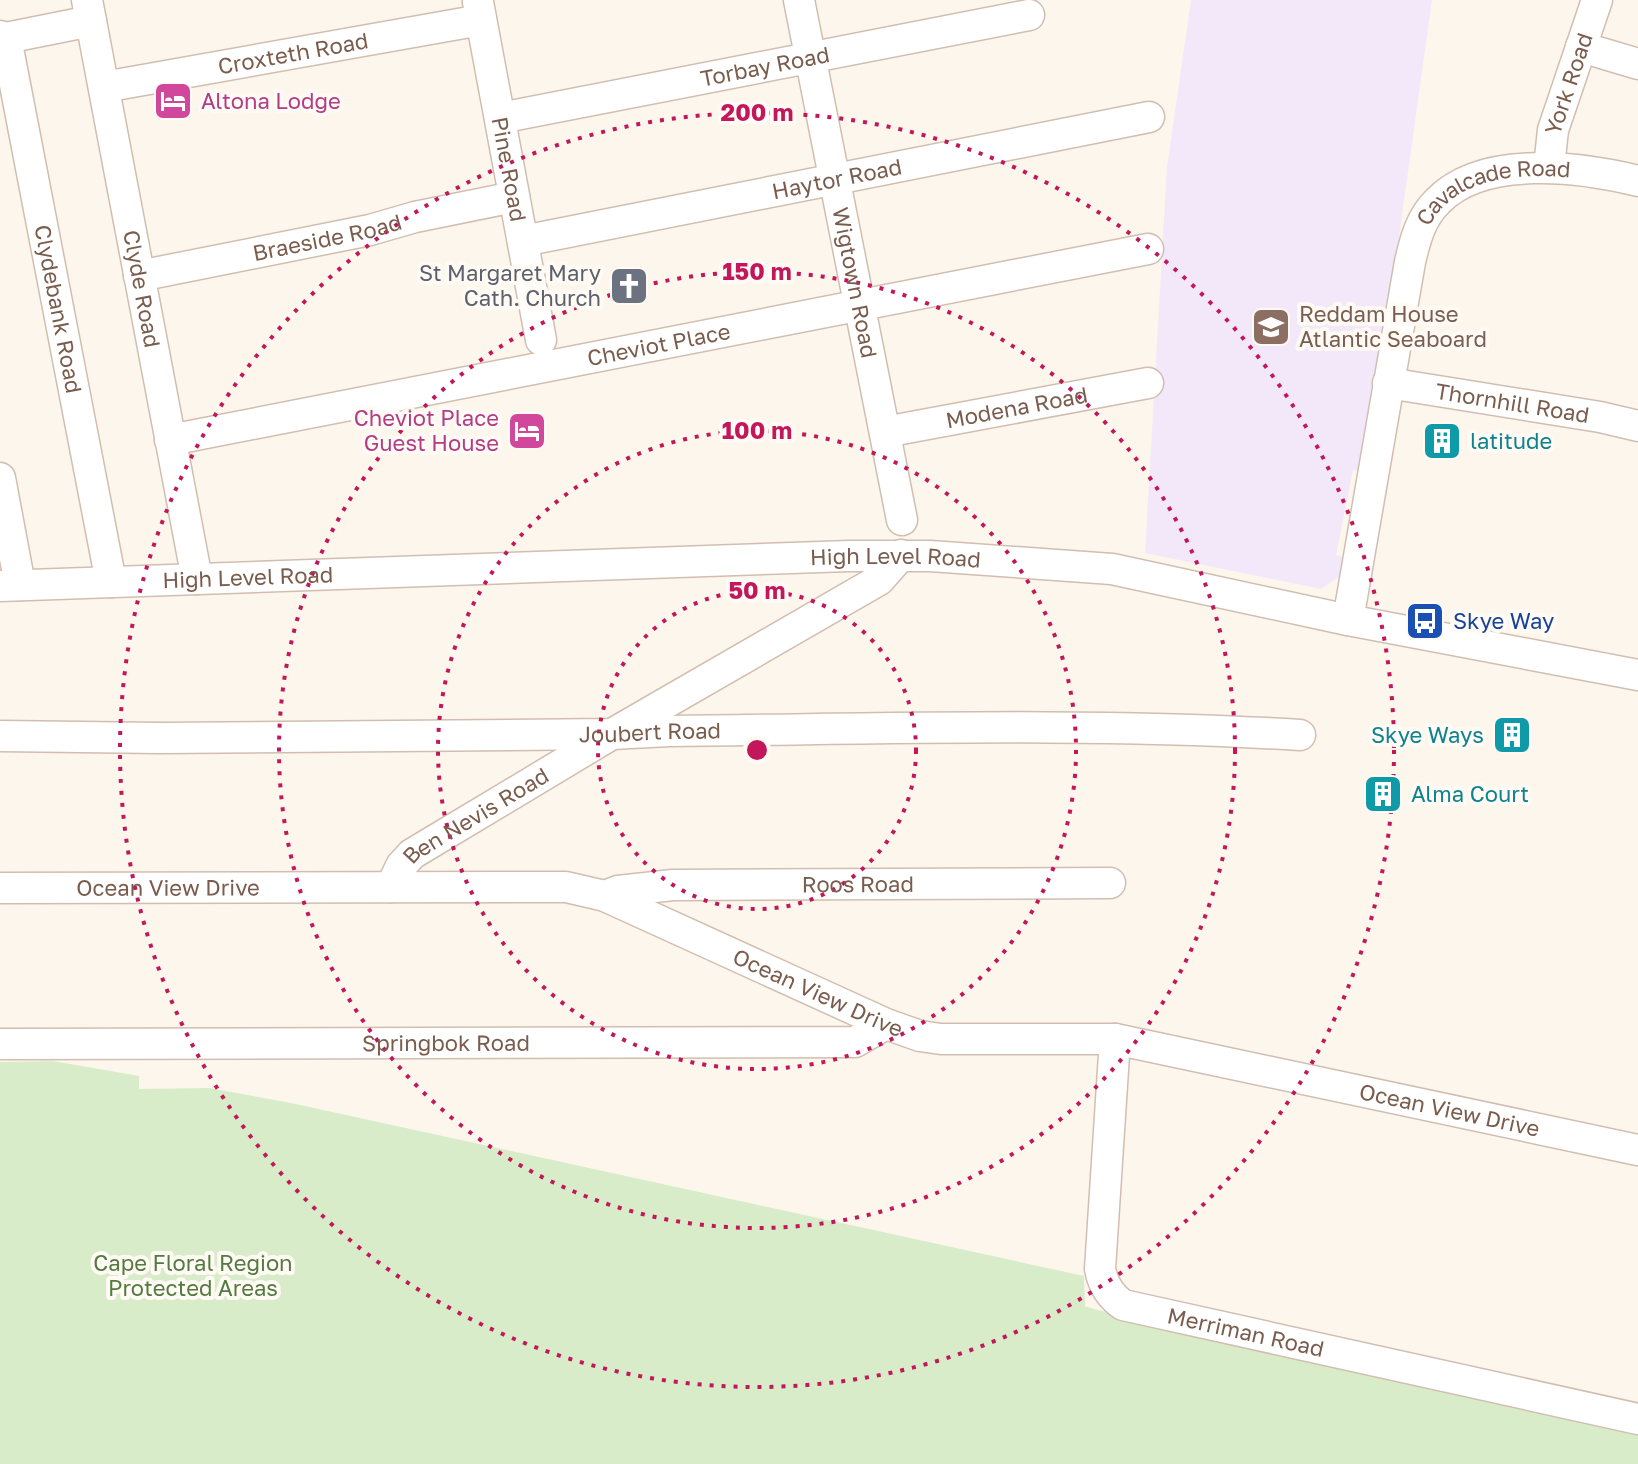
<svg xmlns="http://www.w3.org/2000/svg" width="1638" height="1464" font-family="'Golos Text',sans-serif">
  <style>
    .education { fill: #f3e8fa }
    .green { fill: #d8ecc9 }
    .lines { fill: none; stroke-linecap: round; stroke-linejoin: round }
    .minor-casing { stroke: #d1beb0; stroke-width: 33 }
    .minor { stroke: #fff; stroke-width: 30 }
    .ring { fill: none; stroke: #c2185b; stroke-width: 4; stroke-dasharray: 4 8 }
    .labels { text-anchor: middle; stroke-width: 8; stroke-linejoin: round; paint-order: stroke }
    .street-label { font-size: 22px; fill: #7a5c4d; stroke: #fffaf3 }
    .hotel-label { font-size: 22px; fill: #b23c85; stroke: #fffaf3; text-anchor: start }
    .worship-label { font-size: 22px; fill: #5b616d; stroke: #fffaf3; text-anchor: end }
    .education-label { font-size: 22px; fill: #785e54; stroke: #fffaf3; text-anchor: start }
    .culture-label { font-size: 22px; fill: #0d838f; stroke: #fffaf3; text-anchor: start }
    .transit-label { font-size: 22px; fill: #164399; stroke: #fffaf3; text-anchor: start }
    .park-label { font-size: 22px; fill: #537a41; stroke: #fffaf3 }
    .centre { fill: #c2185b; stroke: #fffaf3; stroke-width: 4 }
    .ring-label { font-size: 24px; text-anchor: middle; font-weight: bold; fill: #c2185b; stroke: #fffaf3; stroke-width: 8; stroke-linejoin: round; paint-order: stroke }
  </style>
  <rect width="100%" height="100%" fill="#fdf6ec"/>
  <polygon class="education" points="1191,0 1432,0 1395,265 1359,471 1353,470 1336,555 1344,557 1342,575 1321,589 1145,553 1167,167"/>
  <polygon class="green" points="53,1061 139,1076 139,1089 209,1088 291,1103 1084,1276 1085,1306 1094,1309 1537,1413 1638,1427 1638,1464 0,1464 0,1062"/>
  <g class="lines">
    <defs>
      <g id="minor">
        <path id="s1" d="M87,0l110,579"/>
        <path id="s2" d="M799,0l103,520"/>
        <path id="s3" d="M478,2l63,338"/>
        <polyline points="0,36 6,38 91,21"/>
        <path id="s4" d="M6,38l105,544"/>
        <polyline points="1581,47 1638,64"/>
        <path id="s5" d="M104,87l377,-67"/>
        <path id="s6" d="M500,118l529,-103"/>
        <path id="s7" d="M1549,167l4,-37 44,-130"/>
        <path id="s8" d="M523,241l626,-124"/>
        <path id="s9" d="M139,276l231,-46 45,-13 99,-20"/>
        <path id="s10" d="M1388,383l212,34 38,9"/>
        <path id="s11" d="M885,432l263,-49"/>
        <path id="s12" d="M170,440l978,-191"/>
        <polyline points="0,478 20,585"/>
        <path id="s13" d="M0,586l849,-30h81l182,13 236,51 290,55"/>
        <path id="s14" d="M1348,620l62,-358c5,-22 11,-45 28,-61 45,-47 143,-34 200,-20"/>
        <path id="s15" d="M0,736l160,2 452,-4 57,-3c210,-2 421,-9 631,4"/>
        <path id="s16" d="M391,887l10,-21 11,-12 200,-120 267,-154 22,-25"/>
        <path id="s17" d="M0,888l566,-1 39,9 281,128 34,12 21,3h174l523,111"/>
        <path id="s18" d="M605,896l13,-5 55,-6 437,-2"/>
        <path id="s19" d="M1115,1039l-15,230c3,16 10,27 23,36l515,114"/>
        <path id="s20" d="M0,1044l855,-2 31,-18"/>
      </g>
    </defs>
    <use href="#minor" class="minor-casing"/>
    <use href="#minor" class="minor"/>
  </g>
  <g class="ring">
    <circle cx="757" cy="750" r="159"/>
    <circle cx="757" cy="750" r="319"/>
    <circle cx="757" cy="750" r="478"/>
    <circle cx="757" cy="750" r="637"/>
  </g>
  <defs>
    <symbol id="hotel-square" viewBox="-11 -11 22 22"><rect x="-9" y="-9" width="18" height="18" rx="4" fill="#d1479c" stroke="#fffaf3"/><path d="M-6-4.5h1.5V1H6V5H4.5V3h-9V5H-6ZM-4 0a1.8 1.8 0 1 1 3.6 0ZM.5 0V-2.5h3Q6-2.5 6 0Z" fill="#fff"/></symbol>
    <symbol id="church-square" viewBox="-11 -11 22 22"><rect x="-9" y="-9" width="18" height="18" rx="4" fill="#6b7280" stroke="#fffaf3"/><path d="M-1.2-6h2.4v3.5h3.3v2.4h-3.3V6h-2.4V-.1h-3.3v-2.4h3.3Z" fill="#fff"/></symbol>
    <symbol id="school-square" viewBox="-11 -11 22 22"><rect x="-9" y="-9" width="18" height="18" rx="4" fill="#8d6e63" stroke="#fffaf3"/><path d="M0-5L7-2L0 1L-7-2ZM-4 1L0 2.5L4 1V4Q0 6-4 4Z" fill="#fff"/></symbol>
    <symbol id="building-square" viewBox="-11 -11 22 22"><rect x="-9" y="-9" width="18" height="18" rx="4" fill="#0f9aa8" stroke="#fffaf3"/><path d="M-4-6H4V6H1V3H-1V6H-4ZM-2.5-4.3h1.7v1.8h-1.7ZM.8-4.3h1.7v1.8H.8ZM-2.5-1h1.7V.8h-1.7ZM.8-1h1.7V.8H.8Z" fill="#fff"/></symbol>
    <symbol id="bus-square" viewBox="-11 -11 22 22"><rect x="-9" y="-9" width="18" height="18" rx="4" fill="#1a4fb4" stroke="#fffaf3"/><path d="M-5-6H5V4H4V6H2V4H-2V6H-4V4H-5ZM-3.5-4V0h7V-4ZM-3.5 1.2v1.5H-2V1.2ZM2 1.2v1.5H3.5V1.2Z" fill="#fff"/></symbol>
  </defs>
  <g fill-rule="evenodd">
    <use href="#hotel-square" x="151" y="79" width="44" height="44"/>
    <use href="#church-square" x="607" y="264" width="44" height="44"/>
    <use href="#school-square" x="1249" y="305" width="44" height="44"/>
    <use href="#hotel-square" x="505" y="409" width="44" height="44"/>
    <use href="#building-square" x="1420" y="419" width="44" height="44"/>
    <use href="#bus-square" x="1403" y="599" width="44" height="44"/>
    <use href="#building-square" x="1490" y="713" width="44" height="44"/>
    <use href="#building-square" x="1361" y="772" width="44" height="44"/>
  </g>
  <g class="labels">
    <g class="street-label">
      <text dy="8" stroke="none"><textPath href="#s5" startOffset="192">Croxteth Road</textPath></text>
      <text dy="8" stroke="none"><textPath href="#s6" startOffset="270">Torbay Road</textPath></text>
      <text dy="8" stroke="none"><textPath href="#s7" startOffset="86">York Road</textPath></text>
      <text dy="8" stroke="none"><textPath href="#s3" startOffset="170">Pine Road</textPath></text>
      <text dy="8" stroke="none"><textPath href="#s8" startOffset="320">Haytor Road</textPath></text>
      <text dy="8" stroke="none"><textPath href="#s14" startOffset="488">Cavalcade Road</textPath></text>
      <text dy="8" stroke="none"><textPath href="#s9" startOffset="192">Braeside Road</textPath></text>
      <text dy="8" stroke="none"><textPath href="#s2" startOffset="288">Wigtown Road</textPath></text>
      <text dy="8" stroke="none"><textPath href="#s1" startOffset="294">Clyde Road</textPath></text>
      <text dy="8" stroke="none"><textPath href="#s4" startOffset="276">Clydebank Road</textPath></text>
      <text dy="8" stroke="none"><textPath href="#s12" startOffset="498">Cheviot Place</textPath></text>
      <text dy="8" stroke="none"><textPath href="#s10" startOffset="126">Thornhill Road</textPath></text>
      <text dy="8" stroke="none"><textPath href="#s11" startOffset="134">Modena Road</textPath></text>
      <text dy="8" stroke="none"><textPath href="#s13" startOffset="896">High Level Road</textPath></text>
      <text dy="8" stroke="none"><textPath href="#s13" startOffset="248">High Level Road</textPath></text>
      <text dy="8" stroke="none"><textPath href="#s15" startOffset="650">Joubert Road</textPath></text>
      <text dy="8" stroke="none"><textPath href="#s16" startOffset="114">Ben Nevis Road</textPath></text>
      <text dy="8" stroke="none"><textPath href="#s18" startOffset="254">Roos Road</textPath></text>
      <text dy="8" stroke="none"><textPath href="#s17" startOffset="168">Ocean View Drive</textPath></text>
      <text dy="8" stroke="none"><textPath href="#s17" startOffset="840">Ocean View Drive</textPath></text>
      <text dy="8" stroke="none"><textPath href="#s20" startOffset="446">Springbok Road</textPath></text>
      <text dy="8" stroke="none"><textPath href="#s17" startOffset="1488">Ocean View Drive</textPath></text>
      <text dy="8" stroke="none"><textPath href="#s19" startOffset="400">Merriman Road</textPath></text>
    </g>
    <g class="hotel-label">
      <text x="201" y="109">Altona Lodge</text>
      <text x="499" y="426" text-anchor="end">Cheviot Place<tspan x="499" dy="25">Guest House</tspan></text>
    </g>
    <g class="worship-label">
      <text x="601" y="281">St Margaret Mary<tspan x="601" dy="25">Cath. Church</tspan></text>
    </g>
    <g class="education-label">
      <text x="1299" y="322">Reddam House<tspan x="1299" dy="25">Atlantic Seaboard</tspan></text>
    </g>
    <g class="culture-label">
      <text x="1470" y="449">latitude</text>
      <text x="1484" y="743" text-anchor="end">Skye Ways</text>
      <text x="1411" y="802">Alma Court</text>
    </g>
    <g class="transit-label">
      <text x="1453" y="629">Skye Way</text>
    </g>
    <g class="park-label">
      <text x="193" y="1271">Cape Floral Region<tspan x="193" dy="25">Protected Areas</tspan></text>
    </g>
  </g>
  <circle cx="757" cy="750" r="12" class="centre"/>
  <g class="ring-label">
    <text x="757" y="121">200 m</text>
    <text x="757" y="280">150 m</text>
    <text x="757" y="439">100 m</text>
    <text x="757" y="599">50 m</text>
  </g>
</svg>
